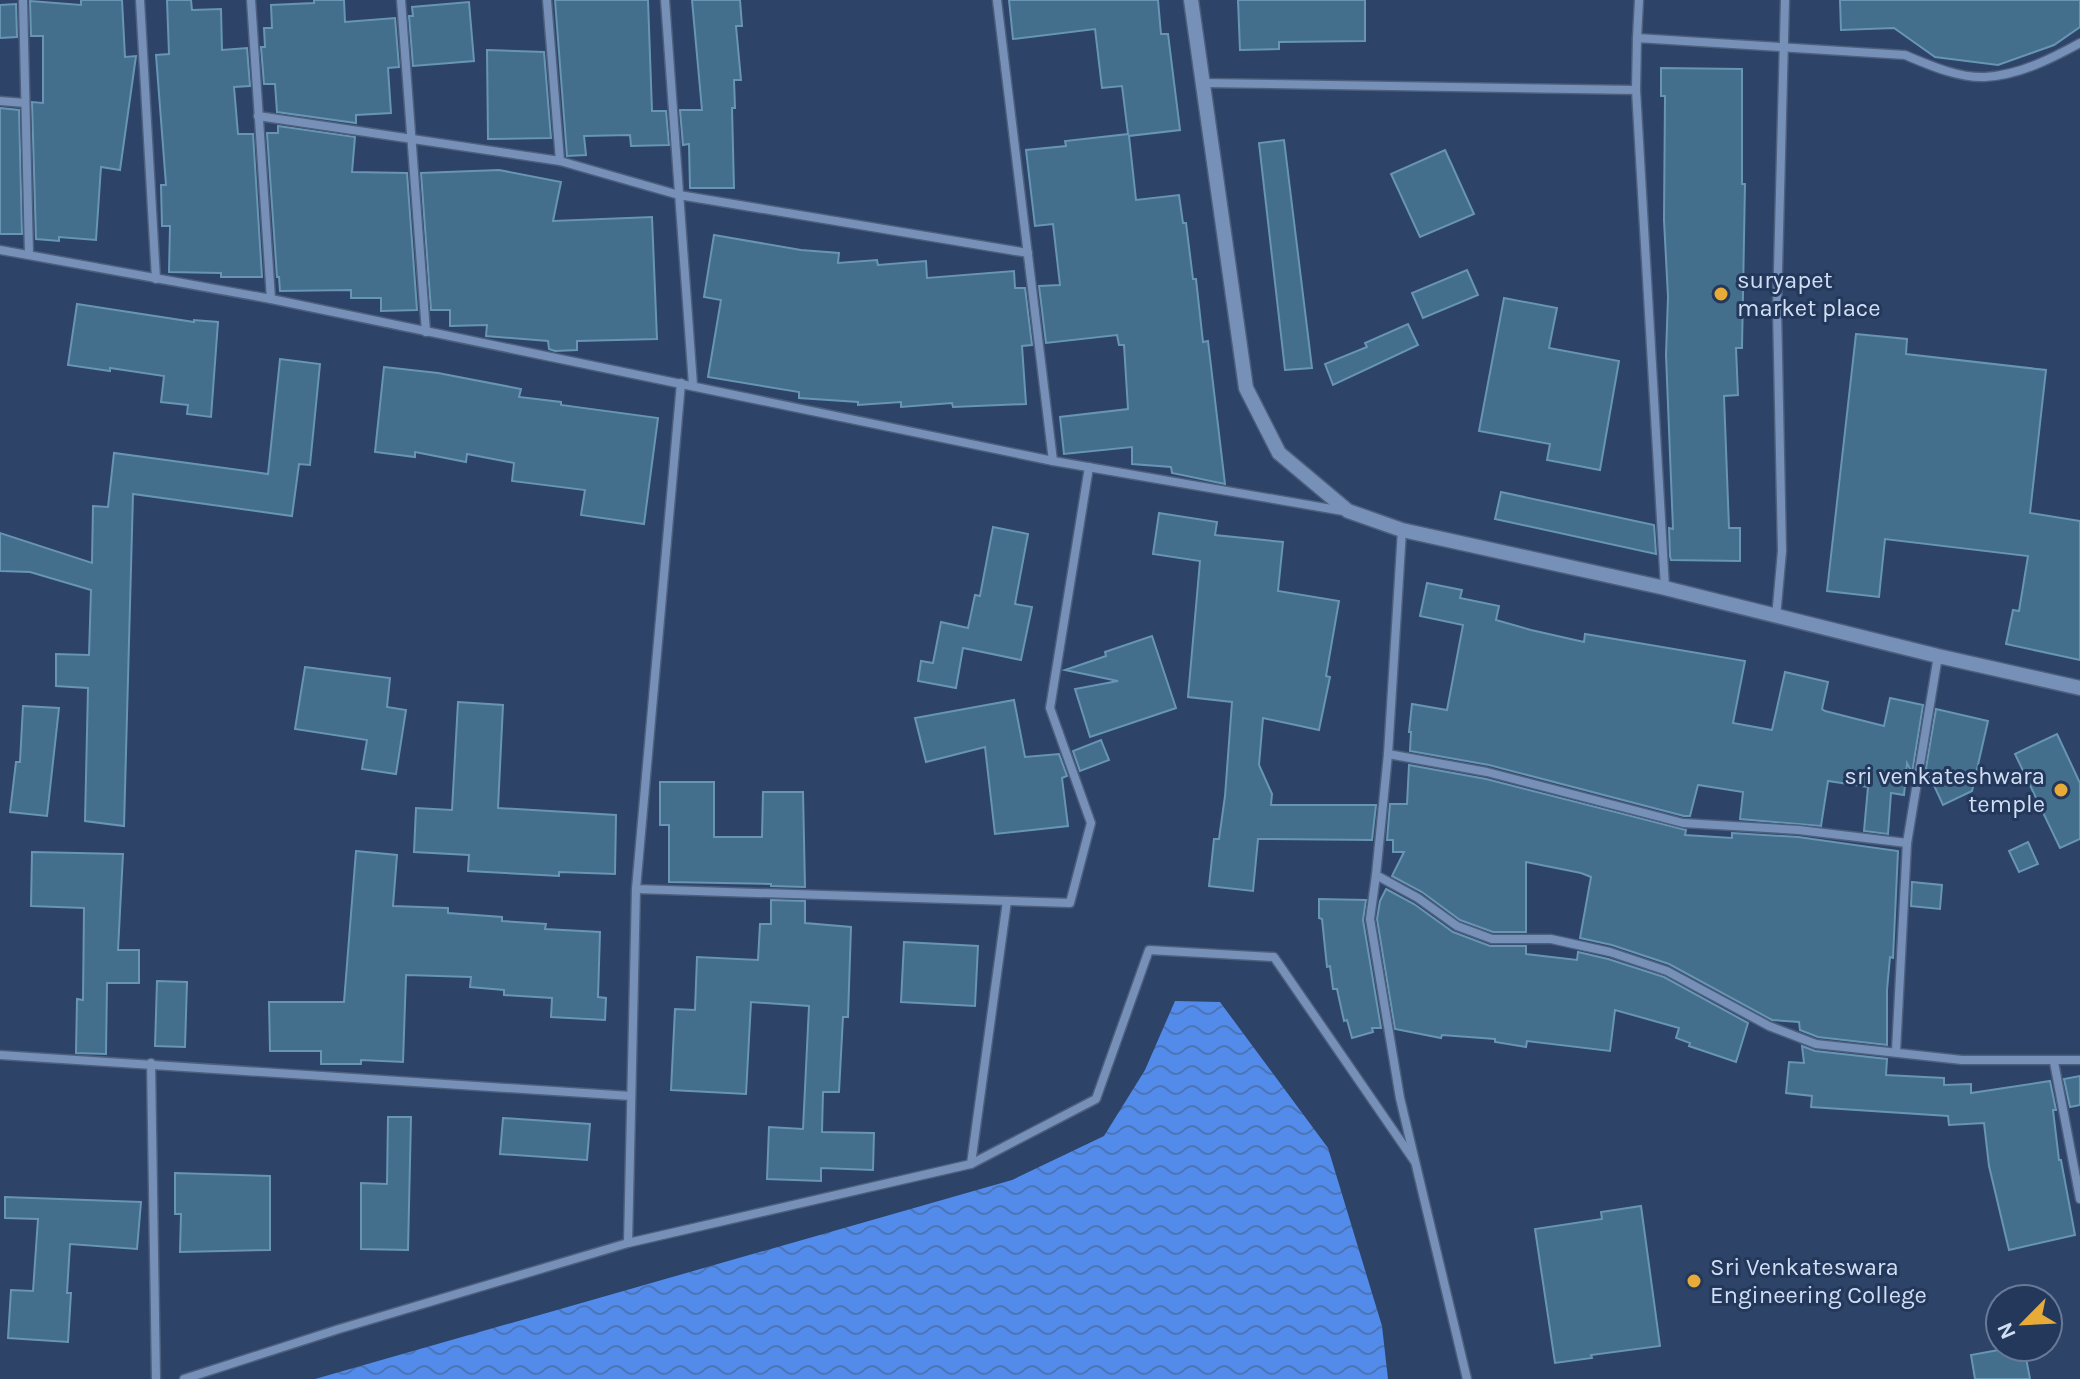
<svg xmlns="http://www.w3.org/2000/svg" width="2080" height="1379" font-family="Karla,sans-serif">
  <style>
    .water { fill: url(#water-waves) }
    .building { fill: #436f8c; stroke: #6895b4; stroke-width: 2 }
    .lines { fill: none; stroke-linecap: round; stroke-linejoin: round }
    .minor-casing { stroke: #4c5f7d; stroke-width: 11 }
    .tertiary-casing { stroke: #4c5f7d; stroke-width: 17 }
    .minor { stroke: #7790b8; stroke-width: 8 }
    .tertiary { stroke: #7790b8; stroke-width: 14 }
    .poi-dot { fill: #e8ab37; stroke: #23385b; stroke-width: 3 }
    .labels { text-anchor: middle; stroke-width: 6; stroke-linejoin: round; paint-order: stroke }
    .poi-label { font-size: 24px; fill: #d0def4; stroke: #23385b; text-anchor: start }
  </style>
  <defs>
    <pattern id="water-waves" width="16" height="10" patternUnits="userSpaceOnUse" patternTransform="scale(2)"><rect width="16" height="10" fill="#528be9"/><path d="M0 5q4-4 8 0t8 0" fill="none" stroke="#4c75b9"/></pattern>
  </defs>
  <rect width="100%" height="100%" fill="#2d4367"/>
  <polygon class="water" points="1175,1001 1220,1002 1328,1148 1382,1326 1388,1379 315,1379 1012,1180 1104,1136 1145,1070"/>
  <g class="building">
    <polygon points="81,0 122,0 125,57 136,56 120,170 101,167 96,240 59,237 59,241 36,239 32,102 43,103 43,36 31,36 30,1 81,5"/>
    <polygon points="167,0 191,0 192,10 221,9 222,50 247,48 250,86 234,87 238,134 253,134 262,277 221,277 221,273 169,272 170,226 162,226 161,185 166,185 156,55 169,54"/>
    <polygon points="314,0 344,0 345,22 395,18 399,67 388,68 391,113 356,115 356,123 277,112 275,84 264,84 261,47 265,47 264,28 272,28 271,5 314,3"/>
    <polygon points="555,0 648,0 652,111 666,111 669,145 631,146 630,135 584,136 586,155 567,156"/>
    <polygon points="692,0 740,0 742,26 736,26 741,80 734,80 735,108 732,108 734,188 690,188 689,144 683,145 680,110 702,110"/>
    <polygon points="1009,0 1158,0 1161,34 1168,34 1180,130 1129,136 1136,200 1179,195 1183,223 1186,223 1193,279 1196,279 1203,342 1208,341 1225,484 1172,473 1171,467 1132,464 1132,447 1064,454 1060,417 1128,409 1124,345 1119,345 1117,335 1046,343 1039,286 1060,285 1053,224 1035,226 1026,150 1066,146 1065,141 1128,134 1122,86 1102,88 1095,29 1013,39"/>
    <polygon points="1238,0 1365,0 1365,41 1279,42 1279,49 1240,50"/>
    <polygon points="1840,0 2080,0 2080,27 2054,45 1998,65 1935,57 1894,28 1841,30"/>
    <polygon points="469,2 474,61 413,66 409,16 413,16 412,7"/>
    <polygon points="16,4 17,37 0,38 0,5"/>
    <polygon points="487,50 544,52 551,138 488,139"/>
    <polygon points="1661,68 1742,69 1742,184 1745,184 1742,348 1736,348 1738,395 1724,396 1729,528 1740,528 1740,561 1671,560 1670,556 1669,528 1673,529 1666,355 1668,297 1664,220 1665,96 1661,96"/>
    <polygon points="0,108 19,110 22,234 0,234"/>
    <polygon points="278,126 355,137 352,172 407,173 417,310 381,311 381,298 351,298 351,290 280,291 279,277 277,277 267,133 278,133"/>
    <polygon points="1284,140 1312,368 1285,370 1259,143"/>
    <polygon points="1445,150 1474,214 1420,237 1391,174"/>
    <polygon points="499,170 561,182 553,221 652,217 657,339 577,341 577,350 555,351 549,349 548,341 486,336 487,325 450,326 450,310 431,310 421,173"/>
    <polygon points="714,235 801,250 839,253 838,263 877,260 878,265 926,261 927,278 1014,271 1015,288 1025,288 1032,345 1022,346 1026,404 953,407 952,403 901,407 901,402 858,405 858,402 799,398 799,392 708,377 721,300 704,297"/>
    <polygon points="1467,270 1478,295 1423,318 1412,293"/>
    <polygon points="1504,298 1557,308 1549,348 1619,361 1600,470 1547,460 1550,444 1479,431"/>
    <polygon points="77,304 194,322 194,320 218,322 211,417 187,414 188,405 161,402 164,376 110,368 110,371 68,365"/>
    <polygon points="1408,324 1418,345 1333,385 1325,364 1367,347 1365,343"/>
    <polygon points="1856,334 1907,339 1906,354 2046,370 2030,513 2080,521 2080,660 2006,644 2013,610 2019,611 2028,556 1885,539 1879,597 1827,591"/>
    <polygon points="280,359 320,364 310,465 299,464 292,516 133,494 124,826 85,821 88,688 56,686 56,654 89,655 91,590 30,572 0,571 0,533 92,563 93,506 108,507 114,453 268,474"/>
    <polygon points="384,367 438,373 521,389 519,397 561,402 561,405 658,418 644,524 581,515 585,490 512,481 514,463 467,454 466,462 415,452 415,457 375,452"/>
    <polygon points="1501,492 1654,525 1656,554 1495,519"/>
    <polygon points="1159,513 1217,522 1215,535 1283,542 1278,591 1339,601 1326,676 1330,677 1319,730 1263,718 1259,765 1272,794 1271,805 1376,805 1372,840 1258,839 1253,891 1209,886 1214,839 1219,839 1225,796 1232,702 1188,697 1200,561 1153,554"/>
    <polygon points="993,527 1028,534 1015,604 1032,607 1021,660 963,648 956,688 918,681 921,661 933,663 941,622 968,628 975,595 980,596"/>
    <polygon points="1427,583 1462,590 1460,598 1499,606 1496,620 1531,630 1584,642 1585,634 1745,661 1733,723 1772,730 1785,672 1828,682 1822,709 1825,711 1884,726 1890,698 1923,705 1912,773 1907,763 1904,795 1891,793 1888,834 1864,831 1868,787 1828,781 1821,826 1740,819 1743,792 1698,785 1690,816 1684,816 1489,765 1410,751 1411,732 1409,732 1412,704 1447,710 1463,625 1420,616"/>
    <polygon points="1152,636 1176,708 1090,737 1075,689 1118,681 1065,670 1106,656 1105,652"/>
    <polygon points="305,667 390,678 387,707 406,710 396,774 362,769 367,740 295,729"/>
    <polygon points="1014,700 1025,757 1059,754 1067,776 1062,778 1068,826 995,834 985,747 926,762 915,718"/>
    <polygon points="458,702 503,705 498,808 616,815 615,874 559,872 559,876 468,871 469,855 414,852 416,808 452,810"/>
    <polygon points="23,706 59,708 47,816 10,812 16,762 20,762"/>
    <polygon points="1936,709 1988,721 1972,791 1943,805 1926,768"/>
    <polygon points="2057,734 2080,783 2080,839 2060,848 2015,754"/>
    <polygon points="1101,740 1109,760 1080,771 1073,751"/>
    <polygon points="1409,765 1486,779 1686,830 1685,835 1732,838 1732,833 1798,837 1898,851 1893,958 1890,957 1887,990 1887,1045 1818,1037 1800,1030 1799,1022 1772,1020 1669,964 1612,945 1580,938 1591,877 1581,873 1526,862 1526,932 1493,932 1460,920 1422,892 1392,876 1404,852 1393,852 1393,840 1387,840 1390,804 1407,804"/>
    <polygon points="660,782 714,782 714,837 762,837 763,792 803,792 805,887 771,886 771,884 669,882 669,825 660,825"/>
    <polygon points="2028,842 2038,864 2019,872 2009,851"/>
    <polygon points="356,851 397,855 393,906 448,908 448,913 502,917 502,921 546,924 545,929 600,932 598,997 606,998 605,1020 551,1017 552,998 504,995 504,990 470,987 471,977 406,975 403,1062 361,1060 361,1064 321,1064 321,1051 270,1051 269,1002 344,1002"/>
    <polygon points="32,852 123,854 118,950 139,950 139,983 107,983 106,1054 76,1053 77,999 83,1000 84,908 31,906"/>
    <polygon points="1912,882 1942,885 1940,909 1911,906"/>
    <polygon points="1386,889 1414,904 1453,932 1490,946 1526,946 1526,954 1577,960 1578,952 1608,959 1664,977 1748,1023 1736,1062 1689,1046 1690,1043 1676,1038 1679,1028 1615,1010 1610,1051 1527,1041 1526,1047 1495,1042 1495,1039 1442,1035 1441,1038 1395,1029 1377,919 1380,901"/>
    <polygon points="1319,899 1366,900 1363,920 1381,1028 1372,1028 1373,1032 1352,1038 1347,1020 1344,1021 1337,989 1333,989 1330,966 1327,967 1322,919 1319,918"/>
    <polygon points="771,900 805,901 805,923 851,927 848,1017 843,1017 839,1092 823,1092 822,1132 874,1133 873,1170 821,1168 821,1181 767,1179 769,1127 803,1129 809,1006 751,1002 746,1094 671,1090 675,1009 695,1010 697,957 758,960 760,924 771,924"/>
    <polygon points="904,942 978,946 975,1006 901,1002"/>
    <polygon points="157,981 187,982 185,1047 155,1046"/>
    <polygon points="1802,1046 1815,1051 1887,1059 1886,1075 1944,1078 1944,1085 1971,1084 1971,1093 2050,1081 2056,1110 2053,1110 2059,1160 2061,1160 2075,1235 2009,1250 1989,1166 1984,1123 1949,1125 1948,1116 1811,1107 1812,1096 1786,1093 1789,1062 1804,1063"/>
    <polygon points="2080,1076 2080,1105 2070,1107 2064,1079"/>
    <polygon points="388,1117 411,1117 408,1250 361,1249 361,1183 387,1184"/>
    <polygon points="503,1118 590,1124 587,1160 500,1154"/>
    <polygon points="175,1173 270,1176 270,1250 180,1252 181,1214 175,1214"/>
    <polygon points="5,1197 141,1202 137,1249 70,1244 67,1293 71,1293 68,1342 8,1338 11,1290 33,1291 38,1219 5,1218"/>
    <polygon points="1641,1206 1660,1346 1591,1355 1592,1358 1555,1363 1535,1229 1602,1219 1601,1212"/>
    <polygon points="2015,1347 2024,1347 2030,1379 1975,1379 1971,1355"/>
  </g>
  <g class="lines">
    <defs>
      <g id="minor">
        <polyline points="23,0 29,254"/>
        <polyline points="140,0 156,279"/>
        <polyline points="251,0 271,299"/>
        <polyline points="401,0 426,332"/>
        <polyline points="665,0 693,385"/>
        <polyline points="997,0 1053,461"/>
        <polyline points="1637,38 1639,0"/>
        <polyline points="1203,83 1636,90"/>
        <polyline points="0,101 25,103"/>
        <polyline points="258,116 560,161 547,0"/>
        <polyline points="560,161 679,195 1028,253"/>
        <polyline points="0,250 271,299 1053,461 1343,511"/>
        <polyline points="681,383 636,889 1070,903 1091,823 1050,708 1089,467"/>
        <polyline points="1402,530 1388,754 1376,875 1418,898 1457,926 1492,939 1551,939 1610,952 1667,971 1769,1026 1816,1044 1962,1060 2080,1060"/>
        <path d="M1665,588l-29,-498 1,-52 268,17c24,10 53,23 80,22 34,-2 66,-18 95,-34"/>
        <polyline points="1776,617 1782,551 1777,308 1785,0"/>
        <polyline points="1388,754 1487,772 1683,823 1799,830 1907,843"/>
        <polyline points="1376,875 1370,919 1400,1098 1467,1379"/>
        <polyline points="636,889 628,1243 971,1164 1096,1099 1149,950 1274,957 1415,1162"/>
        <polyline points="1896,1051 1907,843 1938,656"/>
        <polyline points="0,1055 631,1096"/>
        <polyline points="2054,1062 2080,1199"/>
        <polyline points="151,1063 156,1379"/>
        <polyline points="971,1164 1007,901"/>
        <polyline points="184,1379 339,1329 628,1243"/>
      </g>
      <polyline id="tertiary" points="1191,0 1246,388 1279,453 1348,511 1402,530 1665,588 1938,656 2080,688"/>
    </defs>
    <use href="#minor" class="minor-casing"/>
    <use href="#tertiary" class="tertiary-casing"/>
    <use href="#minor" class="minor"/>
    <use href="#tertiary" class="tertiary"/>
  </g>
  <g class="poi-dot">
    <circle cx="1721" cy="294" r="8"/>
    <circle cx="2061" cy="790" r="8"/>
    <circle cx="1694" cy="1281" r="8"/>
  </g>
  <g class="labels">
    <g class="poi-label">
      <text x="1737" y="288">suryapet<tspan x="1737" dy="28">market place</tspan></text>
      <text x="2045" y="784" text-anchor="end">sri venkateshwara<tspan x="2045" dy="28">temple</tspan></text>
      <text x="1710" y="1275">Sri Venkateswara<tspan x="1710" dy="28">Engineering College</tspan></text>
    </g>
  </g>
  <g transform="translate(2024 1323) rotate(246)"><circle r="38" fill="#23385b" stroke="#687a98" stroke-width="2"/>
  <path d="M0-6L14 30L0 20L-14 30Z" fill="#e8ab37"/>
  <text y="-12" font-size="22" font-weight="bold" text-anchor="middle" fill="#d0def4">N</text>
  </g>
</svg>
